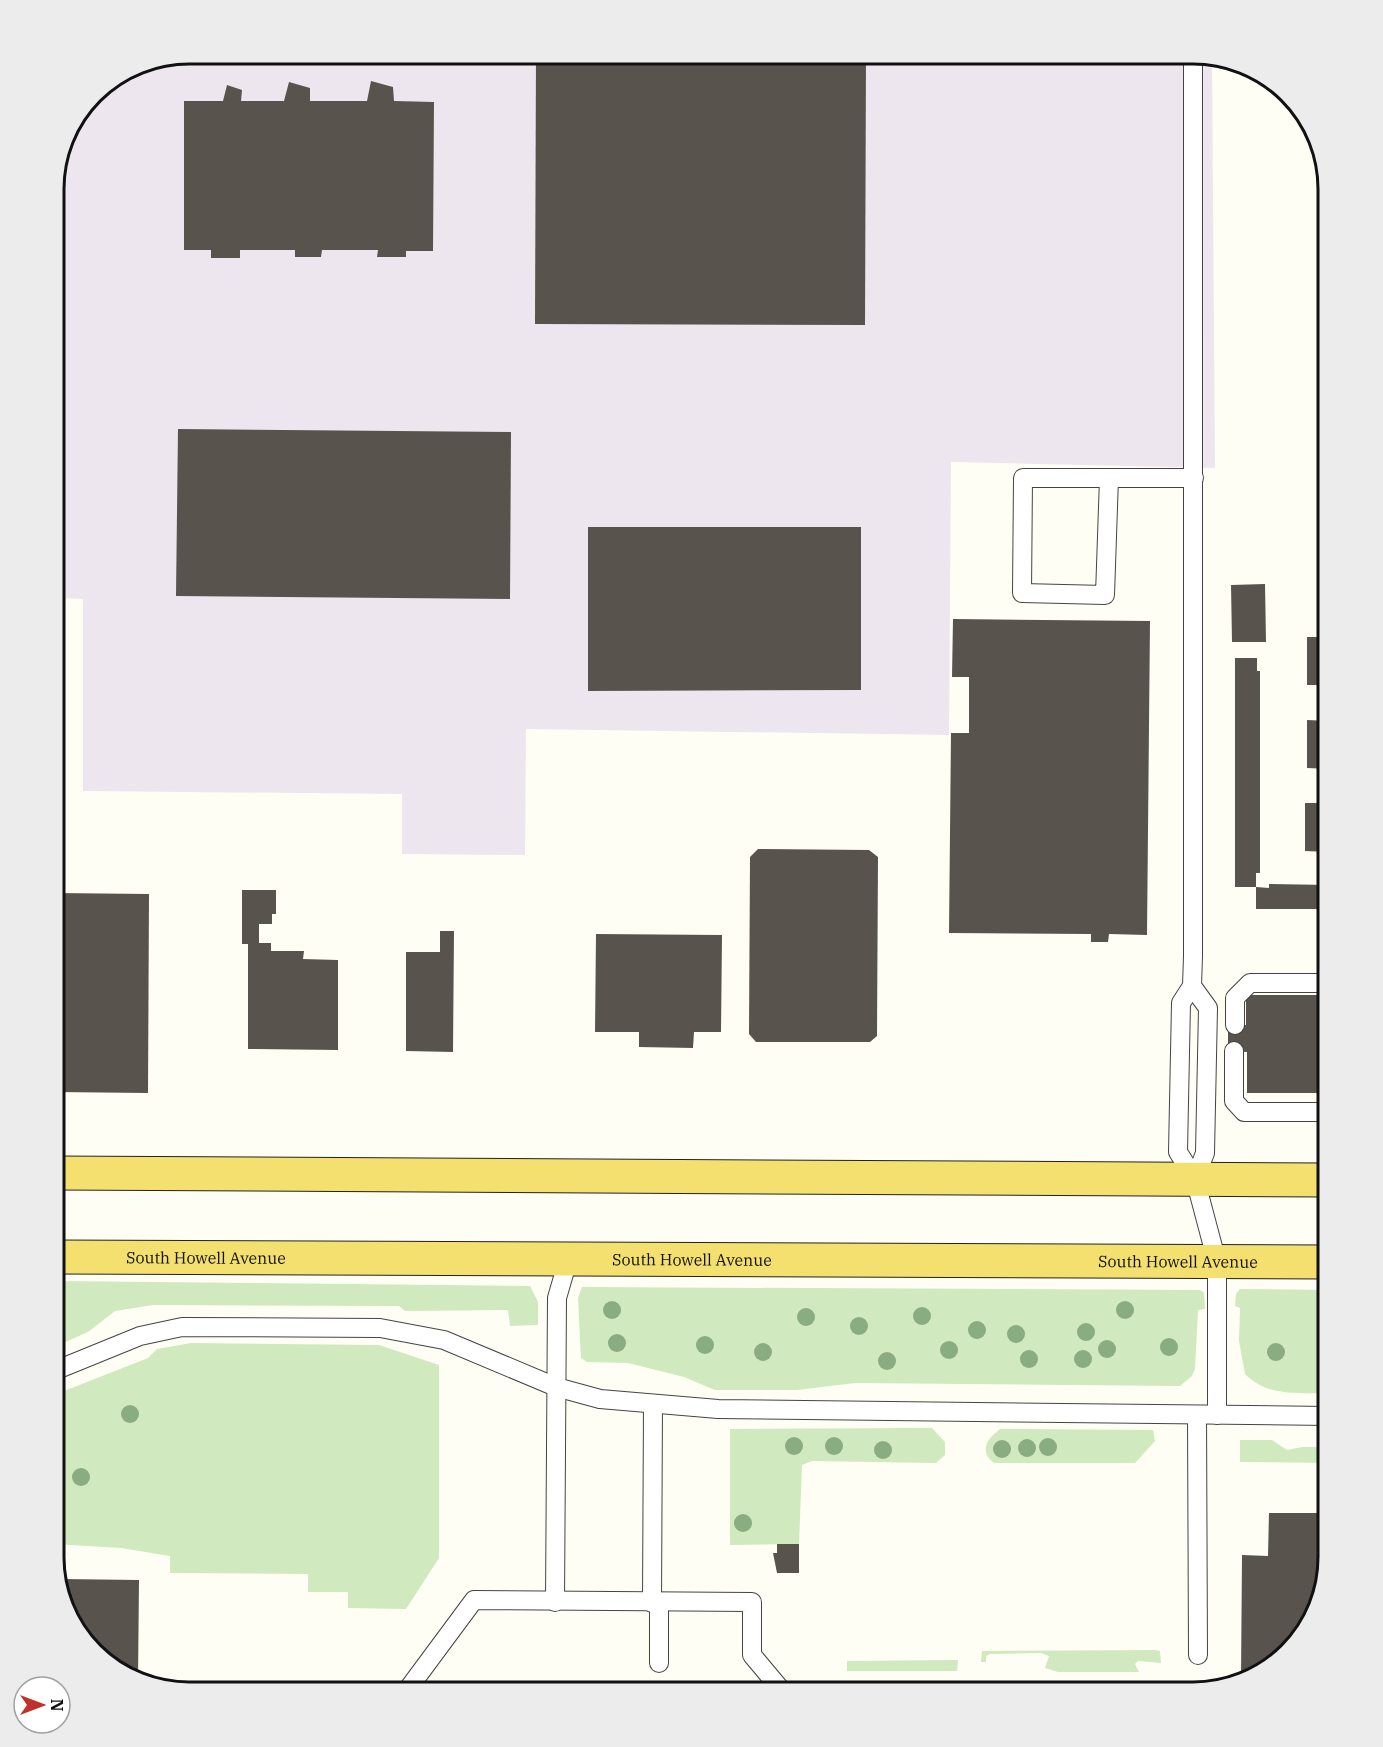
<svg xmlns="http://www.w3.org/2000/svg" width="1383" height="1747" font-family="'IBM Plex Serif',serif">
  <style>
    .industrial { fill: #eee6ee }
    .green { fill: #d0e9be }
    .building { fill: #59534d }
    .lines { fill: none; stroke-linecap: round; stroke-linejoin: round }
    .service-casing { stroke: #444; stroke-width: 20 }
    .primary-casing { stroke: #222; stroke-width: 35 }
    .service { stroke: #fff; stroke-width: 18 }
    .primary { stroke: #f4e06f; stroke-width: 33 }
    .tree { fill: #89ac80 }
    .labels { text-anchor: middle; stroke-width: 6; stroke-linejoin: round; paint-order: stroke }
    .street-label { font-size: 16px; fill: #111; stroke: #fff }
    .rim { fill: none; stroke: #111; stroke-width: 3 }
  </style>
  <rect width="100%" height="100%" fill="#fffef5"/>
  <polygon class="industrial" points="190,54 1202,54 1212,57 1215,468 951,462 949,735 526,729 525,855 402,854 402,794 83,791 83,599 54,598 54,181 68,130 100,88 138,64"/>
  <g class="green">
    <polygon points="54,1281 530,1286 538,1302 538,1325 510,1326 508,1310 405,1311 399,1306 153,1305 115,1311 88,1332 54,1347"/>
    <polygon points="582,1287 1200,1290 1204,1293 1205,1309 1198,1310 1195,1369 1192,1376 1180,1386 855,1383 797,1390 715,1390 684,1377 628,1363 587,1362 581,1358 578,1298"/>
    <path d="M1240,1289l89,1v103c-31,0 -61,4 -84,-19l-6,-33 1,-33 -5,-2 1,-12z"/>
    <polygon points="191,1343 379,1345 439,1365 439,1558 406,1609 348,1608 348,1592 308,1592 308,1574 170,1573 170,1556 121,1548 54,1544 54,1395 148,1358 157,1349"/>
    <polygon points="932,1428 945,1442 945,1455 936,1463 812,1461 802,1465 799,1544 730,1545 730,1429"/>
    <path d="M1000,1429l153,1 2,11 -20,22h-141c-16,-12 -6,-25 6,-34z"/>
    <polygon points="1240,1440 1272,1440 1287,1450 1302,1447 1329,1447 1329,1463 1240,1462"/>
    <polygon points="1154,1650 1160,1651 1161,1663 1138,1661 1135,1664 1139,1672 1058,1672 1045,1668 1049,1656 1041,1653 990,1654 986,1656 986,1662 981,1662 982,1651"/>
    <polygon points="958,1660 957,1671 847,1671 847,1661"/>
  </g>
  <g class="building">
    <polygon points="536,54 866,54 865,325 535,324"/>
    <polygon points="371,81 393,87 394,101 434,102 433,251 406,251 406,257 377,257 378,250 322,250 321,257 295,257 295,250 240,250 240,258 211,258 211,250 184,250 184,101 223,101 227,85 242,90 241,101 284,101 289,82 310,88 310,101 367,101"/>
    <polygon points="178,429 511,432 510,599 176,596"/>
    <polygon points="588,527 861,527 861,690 588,691"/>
    <polygon points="1265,584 1266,642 1232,642 1231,585"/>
    <polygon points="953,619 1150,621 1147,935 1109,934 1108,942 1091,942 1091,934 949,933 951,733 969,733 969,677 952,677"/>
    <rect x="1307" y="637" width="22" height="48"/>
    <polygon points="1235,658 1257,658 1257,671 1260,671 1260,873 1256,873 1256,887 1235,887"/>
    <polygon points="1307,720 1329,721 1329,769 1307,768"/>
    <polygon points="1305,803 1329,803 1329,852 1305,851"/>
    <polygon points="758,849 869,850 878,857 877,1036 870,1042 756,1042 749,1034 750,857"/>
    <polygon points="1269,884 1329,885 1329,909 1256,909 1256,887 1269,888"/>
    <polygon points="242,890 276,890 276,914 272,914 272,924 259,924 259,943 271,943 271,951 304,951 303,959 338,960 338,1050 248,1049 248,944 242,944"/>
    <polygon points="54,893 149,894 148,1093 54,1092"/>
    <polygon points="440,931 454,931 453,1052 406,1051 406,952 440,952"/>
    <polygon points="596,934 722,935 721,1032 694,1032 693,1048 639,1047 639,1032 595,1032"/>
    <polygon points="1246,995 1329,995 1329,1093 1247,1093 1247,1052 1228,1051 1228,1025 1246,1025"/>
    <polygon points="1269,1513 1329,1513 1329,1557 1311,1625 1268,1670 1241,1678 1242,1555 1268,1556"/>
    <polygon points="777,1544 799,1544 799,1573 777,1573 773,1553 777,1553"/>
    <polygon points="61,1579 139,1580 138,1679 122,1675 77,1632"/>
  </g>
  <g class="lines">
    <defs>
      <g id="service">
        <polyline points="1193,54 1193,956 1192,986 1181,1003 1178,1152 1195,1179 1217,1262 1217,1415"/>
        <polyline points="1109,478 1105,595 1022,593 1023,478 1194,478"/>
        <polyline points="1192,986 1208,1008 1205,1153 1195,1179"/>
        <polyline points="1235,1025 1235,998 1250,983 1329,983"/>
        <polyline points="1234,1051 1234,1101 1244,1112 1329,1112"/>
        <polyline points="54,1371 140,1336 182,1327 380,1328 444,1340 556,1387 600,1399 718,1409 1329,1416"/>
        <polyline points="1197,1415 1198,1655"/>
        <polyline points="555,1602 557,1298 568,1260"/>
        <polyline points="659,1602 659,1663"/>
        <polyline points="652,1603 653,1404"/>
        <polyline points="405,1693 474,1600 752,1602 752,1655 783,1692"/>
      </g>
      <g id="primary">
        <polyline points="54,1173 1329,1180"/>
        <path id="s1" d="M54,1257l1275,5"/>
      </g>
    </defs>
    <use href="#service" class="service-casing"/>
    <use href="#primary" class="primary-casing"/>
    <use href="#service" class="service"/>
    <use href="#primary" class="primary"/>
  </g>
  <g class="tree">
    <circle cx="612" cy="1310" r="9"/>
    <circle cx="1125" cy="1310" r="9"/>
    <circle cx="922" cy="1316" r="9"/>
    <circle cx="806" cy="1317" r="9"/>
    <circle cx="859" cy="1326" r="9"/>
    <circle cx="977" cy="1330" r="9"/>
    <circle cx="1086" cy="1332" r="9"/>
    <circle cx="1016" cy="1334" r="9"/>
    <circle cx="617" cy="1343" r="9"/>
    <circle cx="705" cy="1345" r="9"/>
    <circle cx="1169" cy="1347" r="9"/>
    <circle cx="1107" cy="1349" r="9"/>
    <circle cx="949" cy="1350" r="9"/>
    <circle cx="763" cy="1352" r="9"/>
    <circle cx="1276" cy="1352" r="9"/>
    <circle cx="1029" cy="1359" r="9"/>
    <circle cx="1083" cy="1359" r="9"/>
    <circle cx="887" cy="1361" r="9"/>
    <circle cx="130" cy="1414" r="9"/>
    <circle cx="794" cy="1446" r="9"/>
    <circle cx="834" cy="1446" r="9"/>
    <circle cx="1048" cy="1447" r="9"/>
    <circle cx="1027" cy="1448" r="9"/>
    <circle cx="1002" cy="1449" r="9"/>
    <circle cx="883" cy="1450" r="9"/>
    <circle cx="81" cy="1477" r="9"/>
    <circle cx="743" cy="1523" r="9"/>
  </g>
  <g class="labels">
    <g class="street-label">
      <text dy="6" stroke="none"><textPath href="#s1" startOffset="152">South Howell Avenue</textPath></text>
      <text dy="6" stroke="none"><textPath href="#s1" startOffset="638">South Howell Avenue</textPath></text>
      <text dy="6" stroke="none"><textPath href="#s1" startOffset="1124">South Howell Avenue</textPath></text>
    </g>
  </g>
  <path d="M0 0H1383V1747H0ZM189 64H1193A125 125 0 0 1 1318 189V1557A125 125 0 0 1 1193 1682H189A125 125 0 0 1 64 1557V189A125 125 0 0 1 189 64Z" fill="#ececec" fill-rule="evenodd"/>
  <path class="rim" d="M189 64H1193A125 125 0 0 1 1318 189V1557A125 125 0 0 1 1193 1682H189A125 125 0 0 1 64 1557V189A125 125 0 0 1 189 64Z"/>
  <g transform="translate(42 1705) rotate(90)"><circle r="28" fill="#ffffff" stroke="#a0a0a0" stroke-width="1.5"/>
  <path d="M0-4.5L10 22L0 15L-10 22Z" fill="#be322b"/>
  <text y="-9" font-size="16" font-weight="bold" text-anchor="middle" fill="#111111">N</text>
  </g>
</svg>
